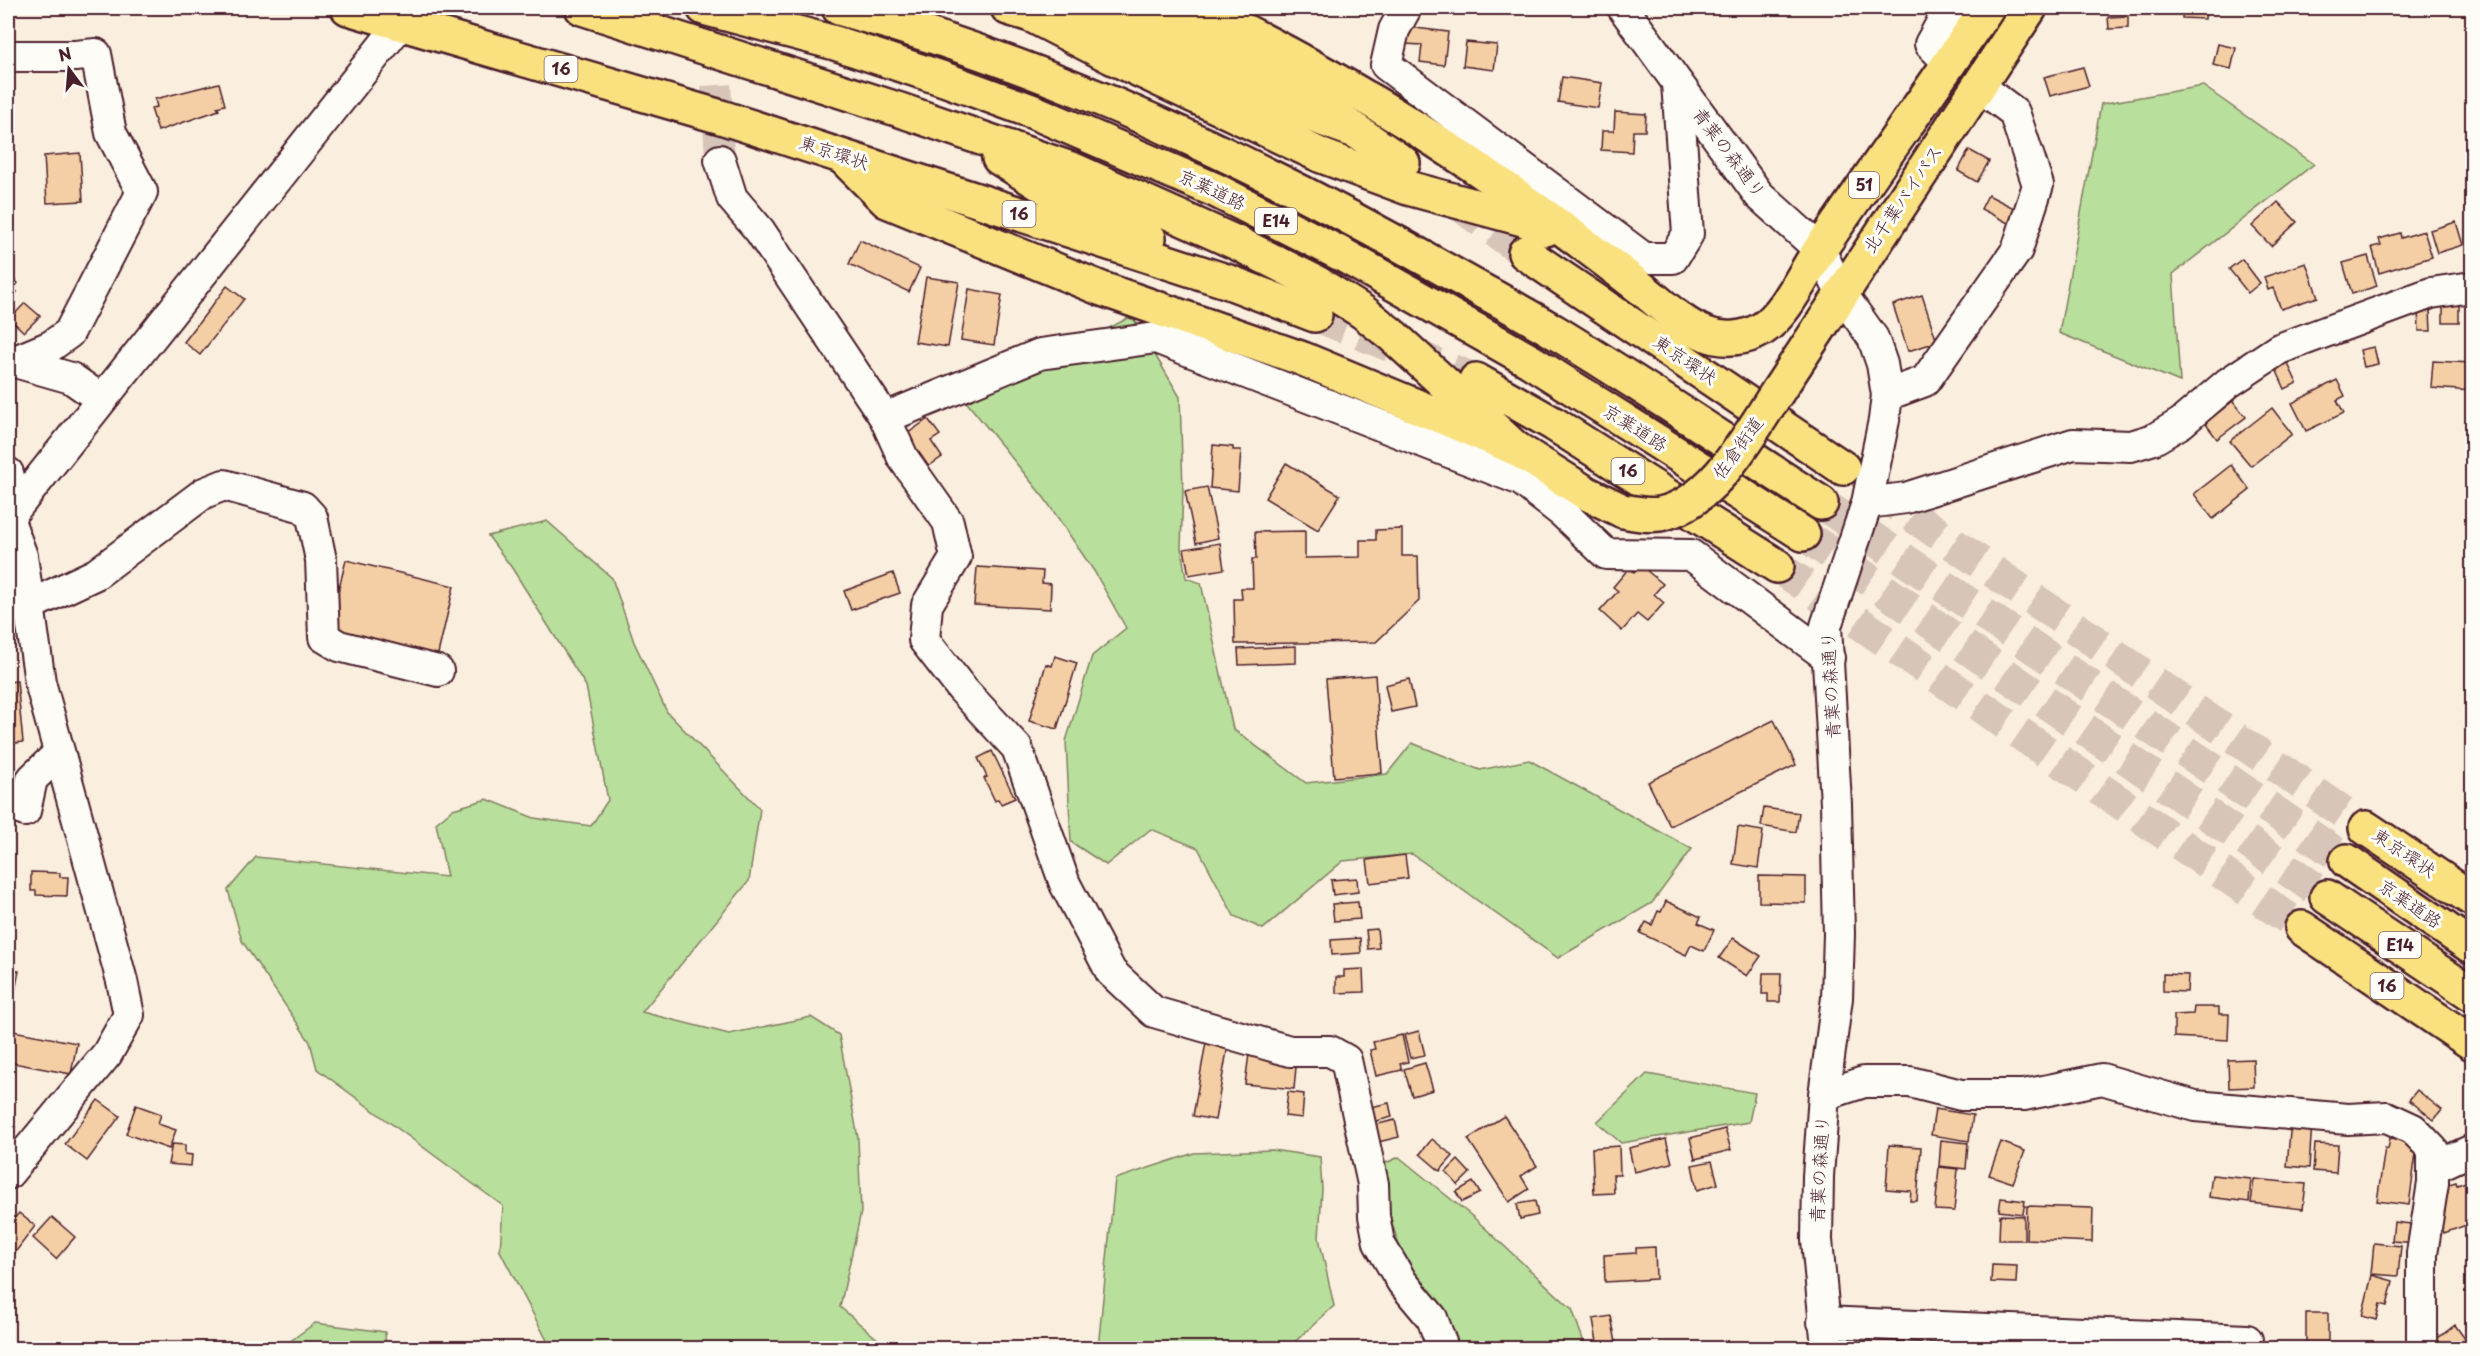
<svg xmlns="http://www.w3.org/2000/svg" width="2480" height="1356" font-family="'Playpen Sans','Klee One',sans-serif">
  <style>
    .green { fill: #b8df9b; stroke: #817f63; stroke-width: 1.5 }
    .building { fill: #f4cea4; stroke: #4a1f2b; stroke-width: 1.5 }
    .lines { fill: none; stroke-linecap: round; stroke-linejoin: round }
    .minor-tunnel { stroke: #d7c5ba; stroke-width: 30; stroke-dasharray: 30 15; stroke-linecap: butt }
    .highway-tunnel { stroke: #d7c5ba; stroke-width: 33; stroke-dasharray: 33 16; stroke-linecap: butt }
    .minor-casing { stroke: #4a1f2b; stroke-width: 34 }
    .highway-casing { stroke: #4a1f2b; stroke-width: 38 }
    .minor { stroke: #fdfcf7; stroke-width: 30 }
    .highway { stroke: #fae180; stroke-width: 33 }
    .highway-bridge-casing { stroke: #4a1f2b; stroke-width: 38; stroke-linecap: butt }
    .highway-bridge { stroke: #fae180; stroke-width: 33 }
    .labels { text-anchor: middle; stroke-width: 6; stroke-linejoin: round; paint-order: stroke }
    .shield { fill: #fdfcf7; stroke: #806168; stroke-width: 1.5 }
    .shield-label { font-size: 16px; font-weight: bold; fill: #4a1f2b }
    .street-label { font-size: 18px; fill: #4a1f2b; stroke: #fdfcf7 }
  </style>
  <rect width="100%" height="100%" fill="#faeede"/>
  <filter id="ink" filterUnits="userSpaceOnUse"><feTurbulence type="fractalNoise" baseFrequency=".0167" numOctaves="2"/><feDisplacementMap in="SourceGraphic" scale="12" xChannelSelector="R" yChannelSelector="G"/><feConvolveMatrix kernelMatrix="1 2 1 2 8 2 1 2 1" color-interpolation-filters="sRGB"/></filter>
  <g filter="url(#ink)">
    <g class="green">
      <polygon points="2203,86 2314,164 2173,274 2180,382 2059,333 2101,104"/>
      <polygon points="1132,316 1180,397 1183,490 1181,548 1186,578 1201,583 1233,729 1306,783 1387,774 1412,743 1480,770 1529,760 1692,849 1652,903 1558,958 1412,854 1343,861 1263,929 1234,916 1198,848 1151,829 1106,865 1071,842 1066,741 1092,656 1126,628 1094,571 1045,499 964,399 1029,370"/>
      <polygon points="547,521 612,578 634,642 667,712 760,809 749,881 642,1012 729,1034 811,1017 839,1035 858,1138 861,1212 840,1307 888,1348 551,1348 500,1251 503,1206 317,1069 310,1042 242,941 228,890 256,857 447,877 436,823 453,809 487,799 534,818 591,826 608,800 586,686 512,568 488,536"/>
      <polygon points="1647,1074 1755,1093 1749,1122 1621,1143 1597,1122"/>
      <polygon points="1272,1150 1320,1157 1322,1189 1319,1238 1334,1306 1288,1348 1098,1348 1115,1179 1194,1153"/>
      <polygon points="1399,1157 1473,1217 1572,1309 1586,1348 1447,1348 1400,1249 1375,1168"/>
      <polygon points="315,1323 385,1332 386,1348 281,1348"/>
    </g>
    <g class="building">
      <rect x="2107" y="8" width="20" height="3"/>
      <polygon points="2168,8 2206,8 2205,19 2182,18 2183,9"/>
      <polygon points="2128,16 2128,28 2109,29 2108,17"/>
      <polygon points="1407,27 1448,32 1444,65 1420,62 1422,45 1405,44"/>
      <polygon points="1466,42 1497,45 1494,70 1463,66"/>
      <polygon points="2218,44 2236,48 2231,69 2213,65"/>
      <polygon points="2083,67 2089,86 2050,96 2044,77"/>
      <polygon points="1562,77 1602,83 1598,108 1558,102"/>
      <polygon points="219,83 225,105 217,107 219,110 158,131 151,108 157,107 155,99"/>
      <polygon points="1615,112 1646,114 1645,131 1633,131 1632,152 1601,150 1602,131 1614,131"/>
      <polygon points="1969,150 1989,161 1977,182 1958,171"/>
      <polygon points="80,153 83,201 47,203 44,156"/>
      <polygon points="1988,195 2016,209 2008,223 1981,209"/>
      <polygon points="2278,202 2297,222 2271,246 2252,226"/>
      <polygon points="2456,222 2463,245 2437,253 2430,230"/>
      <polygon points="2424,231 2432,257 2379,273 2372,247 2381,245 2379,239 2400,233 2401,238"/>
      <polygon points="860,240 920,268 909,292 849,264"/>
      <polygon points="2368,256 2377,286 2352,294 2343,263"/>
      <polygon points="2242,259 2260,283 2248,293 2229,269"/>
      <polygon points="2306,263 2318,297 2281,309 2273,288 2268,290 2264,277"/>
      <polygon points="8,274 18,283 13,289 17,292 8,304"/>
      <polygon points="926,277 959,282 948,347 915,342"/>
      <polygon points="227,286 244,299 200,355 184,342"/>
      <polygon points="969,289 1002,295 994,345 961,340"/>
      <polygon points="1922,295 1937,342 1908,351 1893,305"/>
      <polygon points="25,303 40,316 24,332 10,319"/>
      <rect x="2443" y="303" width="16" height="19"/>
      <polygon points="2418,310 2430,310 2431,331 2419,331"/>
      <polygon points="2374,347 2378,364 2364,367 2360,350"/>
      <polygon points="2433,361 2472,363 2472,391 2431,388"/>
      <polygon points="2287,362 2297,383 2285,389 2275,367"/>
      <polygon points="2337,380 2345,396 2337,400 2344,413 2306,431 2292,403"/>
      <polygon points="2233,401 2246,417 2217,439 2205,423"/>
      <polygon points="2272,408 2292,434 2251,466 2230,441"/>
      <polygon points="928,419 940,435 931,441 942,457 923,470 901,438"/>
      <polygon points="1213,445 1233,447 1233,450 1241,450 1238,491 1210,488"/>
      <polygon points="1286,463 1340,495 1318,530 1265,498"/>
      <polygon points="2231,465 2250,490 2213,519 2194,494"/>
      <polygon points="1207,487 1218,538 1196,543 1185,491"/>
      <polygon points="1402,529 1402,556 1418,556 1419,601 1376,642 1235,644 1234,599 1242,599 1241,588 1253,588 1252,559 1256,559 1255,532 1305,531 1305,558 1360,557 1360,540 1376,540 1376,530"/>
      <polygon points="1220,543 1224,569 1189,575 1184,549"/>
      <polygon points="346,560 454,586 437,658 328,632"/>
      <polygon points="1640,565 1663,584 1654,594 1664,603 1647,622 1637,614 1622,631 1600,611 1618,591 1613,587 1629,568 1634,572"/>
      <polygon points="977,567 1043,571 1042,583 1051,584 1050,609 974,605"/>
      <polygon points="893,573 900,593 851,610 844,591"/>
      <polygon points="1296,646 1296,663 1239,665 1238,649"/>
      <polygon points="1055,656 1077,663 1057,729 1029,721 1046,664 1052,666"/>
      <polygon points="1375,675 1382,773 1334,777 1326,679"/>
      <polygon points="1409,679 1415,707 1391,712 1385,685"/>
      <polygon points="17,681 23,742 8,744 8,682"/>
      <polygon points="1774,720 1796,765 1670,826 1648,782"/>
      <polygon points="992,751 1015,798 1001,804 998,799 995,801 984,778 987,777 978,758"/>
      <polygon points="1764,808 1799,813 1796,832 1761,826"/>
      <polygon points="1738,827 1763,831 1758,868 1733,864"/>
      <polygon points="1405,855 1408,878 1370,883 1367,860"/>
      <polygon points="31,872 60,873 60,877 68,877 67,896 36,895 36,891 31,891"/>
      <polygon points="1759,876 1806,877 1806,903 1759,902"/>
      <polygon points="1357,878 1358,892 1333,895 1331,880"/>
      <polygon points="1666,901 1701,917 1698,923 1714,930 1704,951 1691,945 1686,955 1640,933 1646,922 1652,925 1658,911 1661,912"/>
      <polygon points="1358,902 1360,919 1334,921 1332,904"/>
      <polygon points="1377,929 1379,948 1368,949 1366,930"/>
      <polygon points="1360,938 1361,953 1332,955 1331,940"/>
      <polygon points="1733,938 1761,956 1747,976 1719,958"/>
      <polygon points="8,969 19,971 15,991 8,990"/>
      <polygon points="1363,969 1364,992 1336,993 1336,977 1344,977 1344,970"/>
      <polygon points="1763,973 1781,973 1780,1002 1768,1002 1768,994 1762,994"/>
      <polygon points="2163,974 2188,975 2187,992 2163,991"/>
      <polygon points="2194,1007 2219,1007 2219,1014 2229,1014 2228,1040 2174,1037 2174,1015 2193,1014"/>
      <polygon points="8,1030 77,1043 71,1074 8,1062"/>
      <polygon points="1419,1031 1425,1055 1410,1058 1404,1035"/>
      <polygon points="1402,1035 1408,1062 1400,1064 1402,1070 1376,1076 1370,1050 1375,1049 1373,1042"/>
      <polygon points="1206,1042 1228,1045 1215,1120 1193,1116"/>
      <polygon points="1249,1054 1290,1059 1289,1066 1296,1067 1294,1089 1245,1084"/>
      <polygon points="2253,1059 2254,1087 2229,1088 2228,1060"/>
      <polygon points="1425,1063 1433,1090 1412,1096 1404,1069"/>
      <polygon points="2417,1090 2442,1110 2434,1120 2409,1100"/>
      <polygon points="1288,1092 1304,1094 1302,1118 1285,1116"/>
      <polygon points="98,1100 120,1116 87,1161 65,1144"/>
      <polygon points="1389,1103 1392,1117 1369,1123 1366,1108"/>
      <polygon points="136,1105 161,1114 158,1124 176,1130 169,1149 126,1134"/>
      <polygon points="1935,1109 1973,1115 1969,1141 1931,1135"/>
      <polygon points="1504,1116 1537,1166 1521,1176 1529,1189 1509,1202 1468,1139"/>
      <polygon points="1395,1120 1399,1137 1374,1143 1370,1126"/>
      <polygon points="2291,1121 2312,1122 2309,1168 2287,1166"/>
      <polygon points="1725,1129 1731,1150 1695,1159 1690,1138"/>
      <polygon points="2390,1138 2414,1141 2412,1152 2416,1153 2409,1205 2377,1201 2385,1148 2388,1149"/>
      <polygon points="1432,1139 1453,1156 1440,1171 1420,1154"/>
      <polygon points="1666,1139 1672,1163 1634,1172 1629,1148"/>
      <polygon points="1941,1140 1968,1143 1966,1169 1939,1166"/>
      <polygon points="2001,1142 2025,1151 2013,1183 1989,1175"/>
      <polygon points="172,1144 185,1145 185,1154 192,1155 191,1166 168,1164"/>
      <polygon points="2315,1144 2338,1145 2336,1173 2313,1171"/>
      <polygon points="1889,1145 1921,1147 1917,1201 1910,1201 1911,1191 1886,1189"/>
      <polygon points="1619,1146 1620,1175 1613,1175 1614,1193 1594,1194 1592,1148"/>
      <polygon points="1458,1160 1470,1173 1458,1185 1446,1172"/>
      <polygon points="1712,1161 1718,1184 1697,1190 1692,1165"/>
      <polygon points="1939,1167 1958,1169 1954,1211 1935,1210"/>
      <polygon points="2212,1175 2251,1179 2249,1202 2209,1197"/>
      <polygon points="2254,1179 2306,1184 2303,1209 2251,1203"/>
      <polygon points="1473,1182 1480,1193 1462,1202 1456,1192"/>
      <polygon points="2456,1182 2457,1185 2466,1182 2472,1201 2472,1223 2444,1233 2438,1214 2445,1212 2439,1195 2448,1192 2446,1185"/>
      <polygon points="2001,1198 2025,1201 2023,1214 1999,1211"/>
      <polygon points="1535,1201 1538,1215 1520,1219 1517,1204"/>
      <polygon points="2027,1206 2093,1208 2092,1242 2026,1239"/>
      <polygon points="19,1213 35,1226 8,1262 8,1225"/>
      <polygon points="2000,1215 2024,1216 2024,1240 1999,1240"/>
      <polygon points="52,1217 75,1237 56,1259 33,1238"/>
      <polygon points="2394,1222 2419,1225 2418,1243 2392,1241"/>
      <polygon points="2374,1243 2401,1246 2398,1276 2371,1274"/>
      <polygon points="1655,1247 1656,1279 1605,1282 1604,1255 1636,1253 1636,1248"/>
      <polygon points="1992,1265 2017,1266 2016,1283 1991,1282"/>
      <polygon points="2372,1275 2393,1281 2387,1306 2380,1304 2376,1320 2362,1316"/>
      <rect x="2306" y="1313" width="22" height="34"/>
      <polygon points="1611,1316 1617,1348 1598,1348 1593,1319"/>
      <polygon points="2455,1325 2468,1343 2460,1348 2437,1348 2433,1342"/>
      <polygon points="1988,1341 2012,1342 2011,1348 1988,1348"/>
    </g>
    <g class="lines">
      <polyline class="minor-tunnel" points="720,160 716,83 747,8"/>
      <g class="highway-tunnel">
        <polyline points="1456,202 1525,253"/>
        <polyline points="1315,315 1476,380"/>
        <polyline points="1872,488 2366,828"/>
        <polyline points="1821,503 2347,861"/>
        <polyline points="1803,534 2327,897"/>
        <polyline points="1777,566 2302,928"/>
      </g>
      <defs>
        <g id="minor">
          <polyline points="1406,8 1394,30 1386,65 1644,258 1673,258 1688,234 1677,83"/>
          <polyline points="1623,8 1759,195 1820,250 1841,293 1873,338 1882,364 1887,395 1884,420 1867,503 1826,626 1836,804 1839,934 1837,998 1824,1095 1818,1176 1817,1240 1827,1348"/>
          <polyline points="8,56 75,56 96,54 111,133 142,192 69,333 51,346 15,361"/>
          <polyline points="1950,64 1930,44 1950,8"/>
          <polyline points="720,160 732,198 760,231 885,418 903,458 948,522 956,557 927,605 924,640 962,689 1017,748 1065,884 1111,972 1154,1012 1290,1051 1330,1051 1346,1060 1373,1184 1374,1216 1379,1243 1402,1282 1432,1318 1443,1348"/>
          <polyline points="8,360 71,378 101,399"/>
          <polyline points="1887,395 1925,381 2017,250 2038,185 2014,112 1979,86"/>
          <polyline points="885,418 1040,354 1156,338 1521,480 1563,513 1606,554 1691,555 1829,658"/>
          <polyline points="8,473 16,506"/>
          <polyline points="1867,503 1906,498 2073,444 2131,446 2154,439 2181,423 2228,383 2279,349 2431,293 2472,287"/>
          <polyline points="8,518 413,8"/>
          <polyline points="30,605 96,574 204,493 224,485 303,507 312,517 321,560 324,637 339,646 438,671"/>
          <polyline points="25,811 32,779 59,753"/>
          <polyline points="1824,1095 1864,1082 1910,1082 1961,1095 2024,1095 2102,1079 2195,1106 2348,1119 2387,1117 2413,1129 2433,1150 2433,1183 2422,1253 2422,1348"/>
          <polyline points="2433,1168 2472,1150"/>
          <polyline points="8,1174 107,1054 129,1015 122,981 40,682 22,556 8,518"/>
          <polyline points="1823,1322 2247,1340 2247,1348"/>
        </g>
        <g id="highway">
          <polyline points="348,8 721,117 1229,282 1315,315"/>
          <polyline points="582,8 900,110 1074,170 1239,244 1317,283 1363,312 1393,336 1515,448"/>
          <polyline points="704,8 835,43 944,79 1034,112 1215,190 1343,255 1530,361 1803,534"/>
          <path d="M839,8c215,59 416,154 610,264 35,20 71,39 106,60 90,55 177,114 266,171"/>
          <polyline points="1008,8 1031,15 1112,57 1322,156 1408,188 1523,219 1546,229"/>
          <polyline points="1136,8 1274,75 1403,163"/>
          <path d="M1198,8c117,56 228,122 333,198 37,26 74,54 110,82 20,16 41,37 65,46 18,7 40,5 56,-5 25,-16 42,-57 59,-81 55,-81 112,-160 166,-240"/>
          <polyline points="1063,21 1120,31 1292,108 1355,131"/>
          <polyline points="999,158 1053,192 1149,238"/>
          <polyline points="846,160 887,201 1102,289 1303,359 1421,408 1515,448 1586,493 1623,511"/>
          <polyline points="1525,253 1843,468"/>
          <polyline points="1476,380 1554,424 1777,566"/>
          <polyline points="1778,391 2030,8"/>
          <polyline points="2366,828 2472,899"/>
          <polyline points="2347,861 2472,947"/>
          <polyline points="2327,897 2472,994"/>
          <polyline points="2302,928 2472,1043"/>
        </g>
      </defs>
      <use href="#minor" class="minor-casing"/>
      <use href="#highway" class="highway-casing"/>
      <use href="#minor" class="minor"/>
      <use href="#highway" class="highway"/>
      <defs>
        <path id="highway-bridge" d="M1623,511c12,2 25,5 37,3 54,-11 90,-81 118,-123"/>
      </defs>
      <use href="#highway-bridge" class="highway-bridge-casing"/>
      <use href="#highway-bridge" class="highway-bridge"/>
    </g>
  </g>
  <g class="labels">
    <g class="shield">
      <rect x="544.5" y="56" width="33" height="26" rx="4.5"/>
      <rect x="1849" y="172" width="30" height="26" rx="4.5"/>
      <rect x="1002.5" y="201" width="33" height="26" rx="4.5"/>
      <rect x="1255" y="208" width="42" height="26" rx="4.5"/>
      <rect x="1611.5" y="458" width="33" height="26" rx="4.5"/>
      <rect x="2379" y="932" width="42" height="26" rx="4.5"/>
      <rect x="2370.5" y="973" width="33" height="26" rx="4.5"/>
    </g>
    <g class="shield-label">
      <text x="561" y="75">16</text>
      <text x="1864" y="191">51</text>
      <text x="1019" y="220">16</text>
      <text x="1276" y="227">E14</text>
      <text x="1628" y="477">16</text>
      <text x="2400" y="951">E14</text>
      <text x="2387" y="992">16</text>
    </g>
    <g class="street-label">
      <text transform="translate(834 153) rotate(18)" y="6">東京環状</text>
      <text transform="translate(1729 153) rotate(53)" y="6">青葉の森通り</text>
      <text transform="translate(1212 190) rotate(25)" y="6">京葉道路</text>
      <text transform="translate(1903 199) rotate(-56)" y="6">北千葉バイパス</text>
      <text transform="translate(1685 360) rotate(34)" y="6">東京環状</text>
      <text transform="translate(1635 428) rotate(32)" y="6">京葉道路</text>
      <text transform="translate(1738 448) rotate(-54)" y="6">佐倉街道</text>
      <text transform="translate(1831 685) rotate(-93)" y="6">青葉の森通り</text>
      <text transform="translate(2404 853) rotate(34)" y="6">東京環状</text>
      <text transform="translate(2410 904) rotate(34)" y="6">京葉道路</text>
      <text transform="translate(1820 1169) rotate(-87)" y="6">青葉の森通り</text>
    </g>
  </g>
  <rect width="2480" height="1356" fill="none" stroke="#fdfcf7" stroke-width="30"/>
  <rect x="15" y="15" width="2450" height="1326" fill="none" stroke="#4a1f2b" stroke-width="2" filter="url(#ink)"/>
  <g transform="translate(69 69) rotate(344)" stroke="#fdfcf7" stroke-width="4.5" paint-order="stroke">
  <path d="M0-4.5L10 22L0 15L-10 22Z" fill="#4a1f2b"/>
  <text y="-9" font-size="16" font-weight="bold" text-anchor="middle" fill="#4a1f2b">N</text>
  </g>
</svg>
